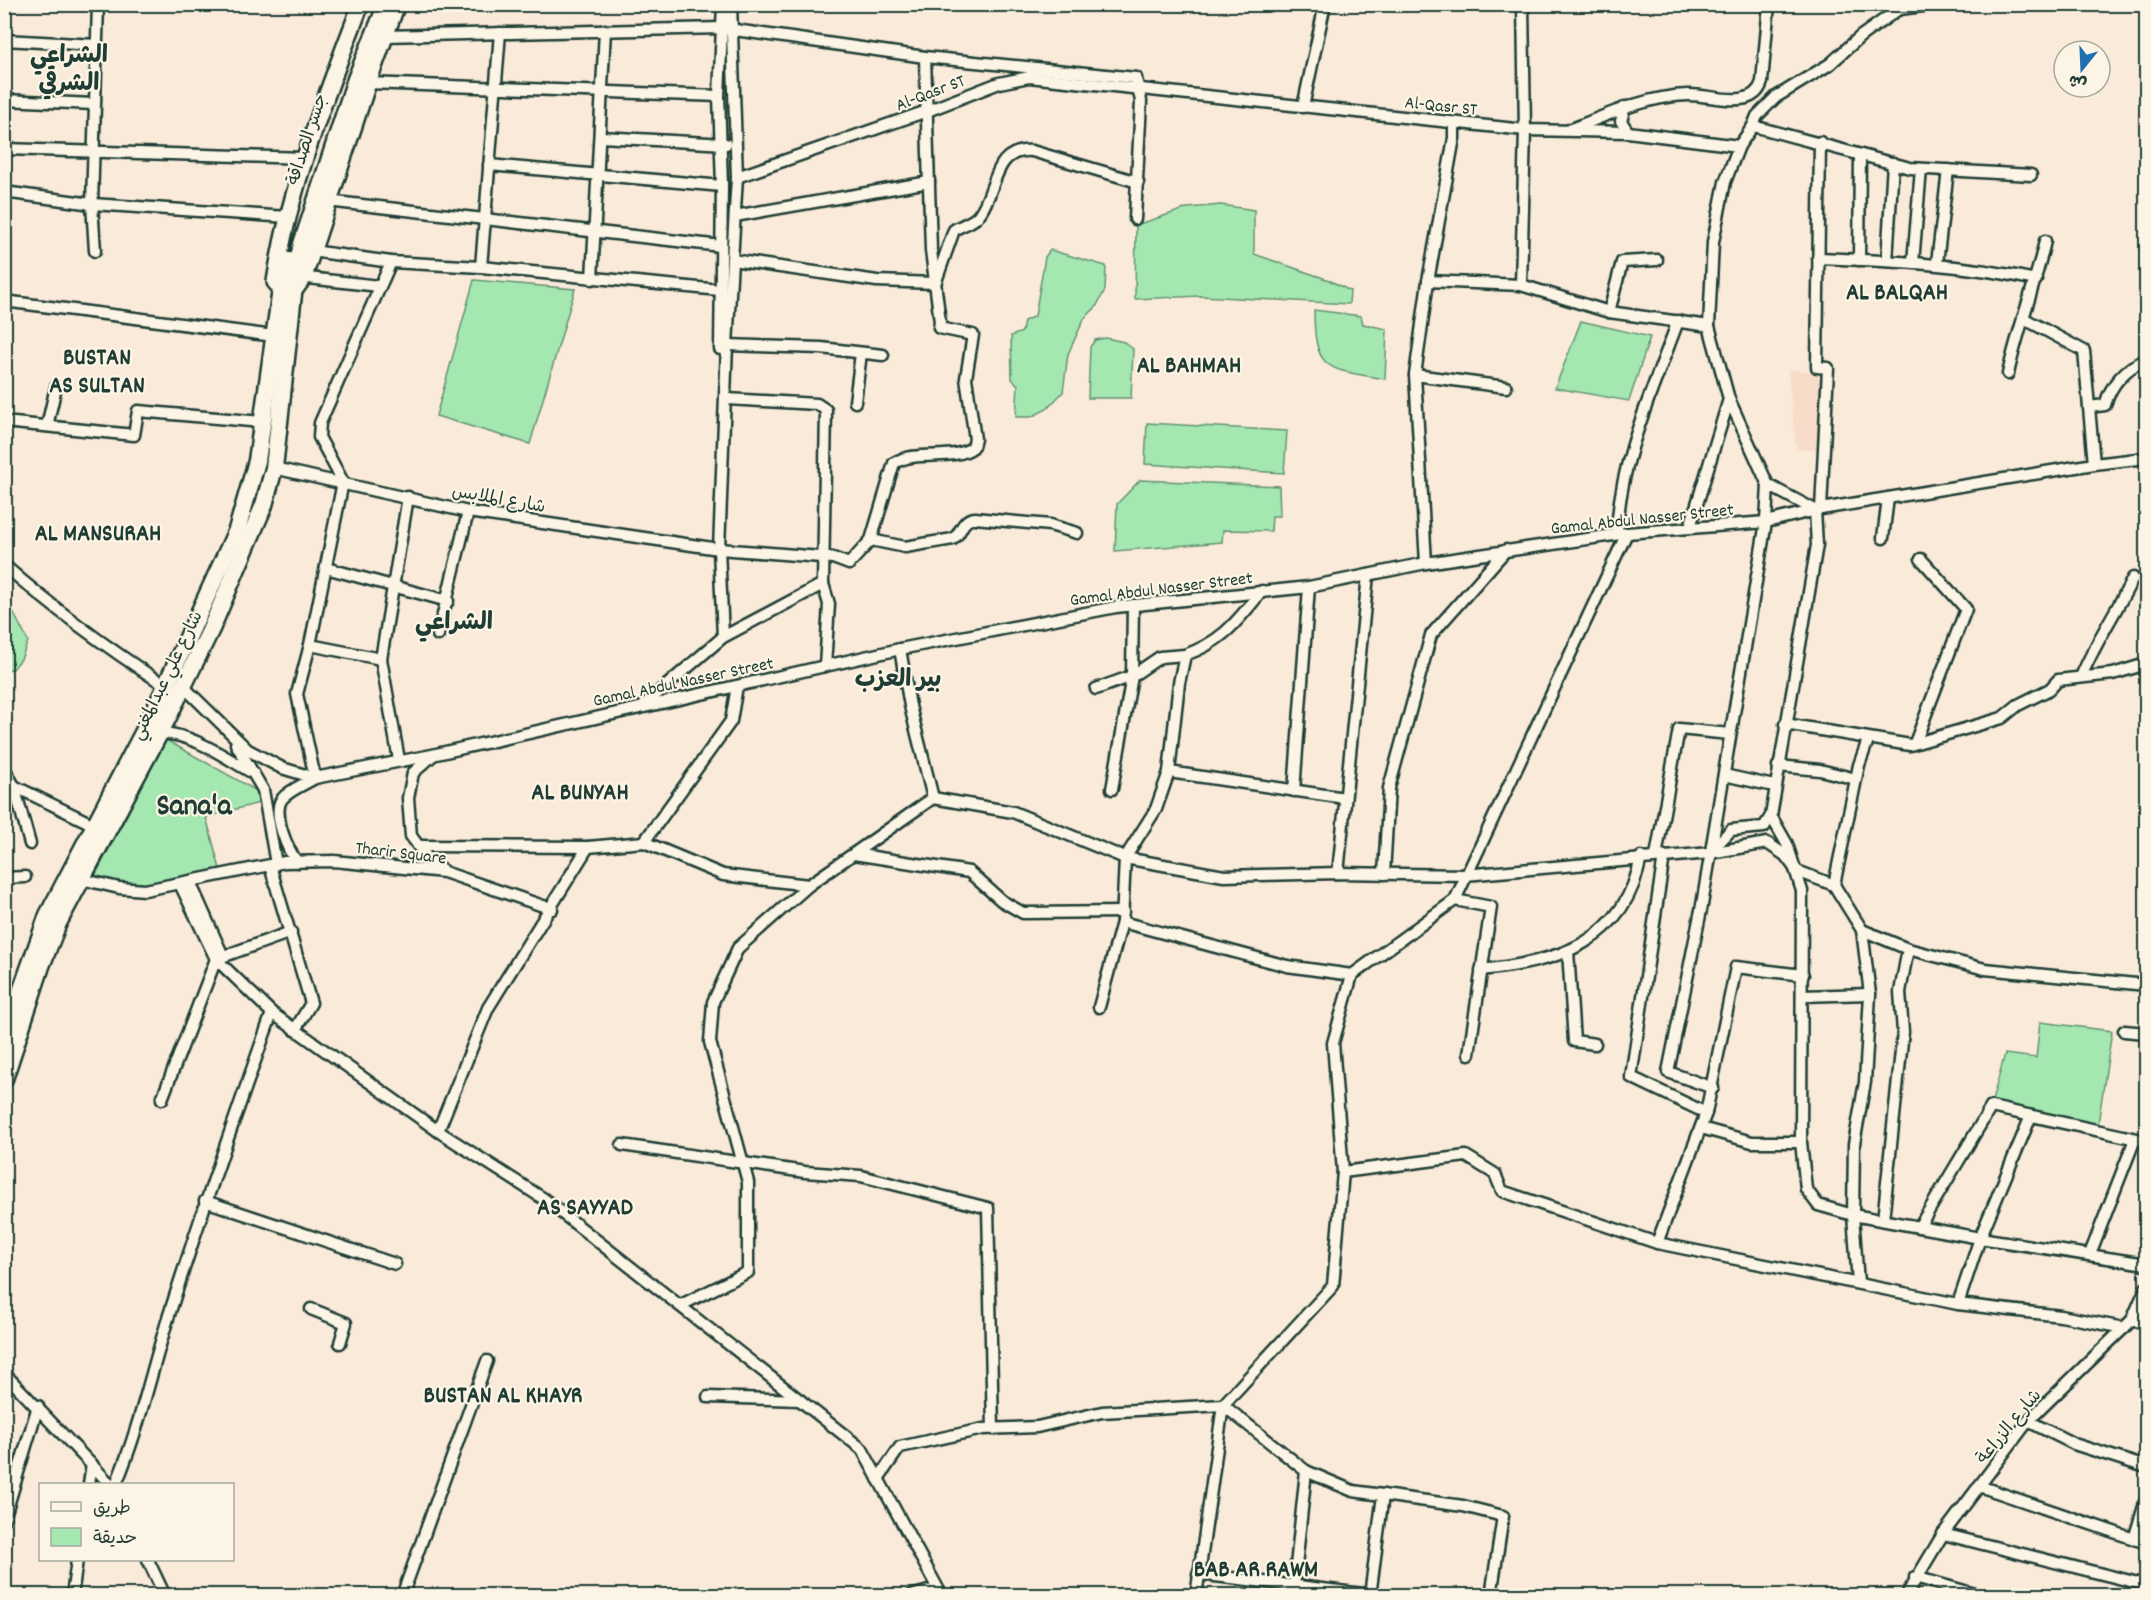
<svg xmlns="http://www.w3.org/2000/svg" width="2151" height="1600" font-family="Dekko,'Playpen Sans Arabic',sans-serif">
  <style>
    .built { fill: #f8dcca }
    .green { fill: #a5e7b1; stroke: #629272; stroke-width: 1.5 }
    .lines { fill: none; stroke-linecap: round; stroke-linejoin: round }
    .minor-casing { stroke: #1f3d34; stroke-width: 15 }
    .secondary-casing { stroke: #1f3d34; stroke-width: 20 }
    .primary-casing { stroke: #1f3d34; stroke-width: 21 }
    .minor { stroke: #fcf5e5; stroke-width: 10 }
    .secondary { stroke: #fcf5e5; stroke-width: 15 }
    .primary { stroke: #fcf5e5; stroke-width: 16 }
    .labels { text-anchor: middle; stroke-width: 4.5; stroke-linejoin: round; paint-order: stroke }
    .street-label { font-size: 18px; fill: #1f3d34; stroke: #fcf5e5 }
    .district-label { font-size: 24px; font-weight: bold; fill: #1f3d34; stroke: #fcf5e5 }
    .town-label { font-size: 30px; font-weight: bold; fill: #1f3d34; stroke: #fcf5e5 }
  </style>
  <rect width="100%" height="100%" fill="#faead9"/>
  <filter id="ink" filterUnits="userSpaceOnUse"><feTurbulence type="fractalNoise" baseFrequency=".0167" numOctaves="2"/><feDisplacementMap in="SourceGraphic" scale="12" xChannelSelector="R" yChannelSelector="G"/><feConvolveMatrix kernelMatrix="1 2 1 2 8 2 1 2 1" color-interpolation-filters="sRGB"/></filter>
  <g filter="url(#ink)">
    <polygon class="built" points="1788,370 1824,372 1819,450 1796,450"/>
    <g class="green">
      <polygon points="1221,205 1254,210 1254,254 1329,280 1350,291 1349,304 1201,296 1135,299 1136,225 1188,208"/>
      <polygon points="1050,250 1106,266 1105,290 1096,307 1084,319 1068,354 1063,392 1047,409 1031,417 1016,417 1018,385 1012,379 1011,336 1022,332 1024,321 1035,316 1045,257"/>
      <polygon points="474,280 575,289 530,444 436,416"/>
      <path d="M1314,310l47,6 2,8 24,5 -2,50c-55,-10 -71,-5 -71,-69z"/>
      <polygon points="1581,321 1650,337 1629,401 1555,388"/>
      <polygon points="1106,338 1124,342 1133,349 1131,398 1088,398 1090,347 1095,340"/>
      <polygon points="1147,423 1287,431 1284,473 1145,464"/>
      <polygon points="1140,480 1279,486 1280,516 1272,516 1271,531 1223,530 1222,542 1115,551 1117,504"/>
      <polygon points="5,607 13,612 28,641 21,659 13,669 5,670"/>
      <path d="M166,740l91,51 6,11 -57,15 14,52c-47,11 -77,26 -125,7z"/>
      <polygon points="2040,1022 2112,1031 2098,1124 1992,1101 2005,1054 2036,1058"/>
    </g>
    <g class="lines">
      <defs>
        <g id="minor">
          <polyline points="1900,9 1938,4"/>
          <polyline points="385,36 721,28 925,57 1136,78 1141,101 1135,219"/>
          <polyline points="4,40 97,45"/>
          <polyline points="368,83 719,96"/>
          <polyline points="4,100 94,104"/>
          <polyline points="1303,107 1325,4"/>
          <polyline points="1625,107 1621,121 1628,132"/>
          <polyline points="1753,126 1910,168 2031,175"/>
          <path d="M1569,130c38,-15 78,-34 119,-35 23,-1 65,17 74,-13l7,-78"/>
          <polyline points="601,137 726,144"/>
          <polyline points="1820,142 1817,367 1828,368 1821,509"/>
          <polyline points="4,149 306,158"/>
          <polyline points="489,165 722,186"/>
          <polyline points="737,177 927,111 999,83 1029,77 1525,130 1628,132 1739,146"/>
          <polyline points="4,192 92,204 288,217"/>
          <polyline points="327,201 721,246"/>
          <polyline points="735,216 929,182"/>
          <polyline points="95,251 92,204 98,4"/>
          <polyline points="312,251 391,262 481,267 720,290"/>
          <path d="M1818,258c74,3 146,6 218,22"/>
          <polyline points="732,260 877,281 935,283"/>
          <polyline points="1859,260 1860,155"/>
          <polyline points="1887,261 1893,163"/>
          <polyline points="1913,262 1921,169"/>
          <polyline points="1937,263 1948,170"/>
          <polyline points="481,267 500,33"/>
          <polyline points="299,277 379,286"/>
          <polyline points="592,279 605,30"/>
          <path d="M936,281l18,-51c7,-5 18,-7 24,-14 20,-24 13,-68 54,-65l106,31"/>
          <polyline points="1428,281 1521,285 1609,312 1709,326"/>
          <polyline points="1521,285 1525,130 1523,4"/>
          <polyline points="4,301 274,336"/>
          <polyline points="1609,312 1622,262 1657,260"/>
          <polyline points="2023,318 2084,351 2094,464"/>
          <polyline points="727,345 821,348 883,355"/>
          <polyline points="720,349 722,186 719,96 723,4"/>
          <path d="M2008,374c10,-46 27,-88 37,-133"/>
          <polyline points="1415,375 1506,387"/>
          <polyline points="727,399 817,404 826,410 823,584 829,604 825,666"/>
          <polyline points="855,402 861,353"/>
          <path d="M2089,407l16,-2c6,-21 21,-38 41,-45"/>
          <polyline points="4,422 134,435 138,411 262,422"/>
          <polyline points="47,426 56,387"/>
          <path d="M274,468l194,44 251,37 114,9 16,6 22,-24 23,-77c23,-14 60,-1 79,-16l2,-8 -9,-61 7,-43 -34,-7 1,-6 -9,-72 -6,-193"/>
          <polyline points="1768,485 1815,510"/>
          <polyline points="1690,527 1729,399"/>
          <path d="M1617,534c2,-73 36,-144 61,-213"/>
          <polyline points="1883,538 1888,498"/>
          <path d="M871,540l34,7 48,-8c10,-7 7,-19 22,-21l75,7 27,8"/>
          <polyline points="1426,563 1415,375 1428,281 1454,138 1454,123"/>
          <path d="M4,565c51,45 105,84 162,121"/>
          <polyline points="326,568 448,601"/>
          <path d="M1262,591c-25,30 -38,50 -77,64l-6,28 -10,89 -13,37 -31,49 -3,64 165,44 65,9"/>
          <polyline points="438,635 468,512"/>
          <polyline points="723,637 719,549 727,345 737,177 731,4"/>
          <polyline points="310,645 381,659"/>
          <polyline points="900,649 910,706 933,798"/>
          <path d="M2081,677c14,-34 35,-65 52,-99"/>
          <polyline points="183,686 248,750 282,768 315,778 432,755 900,649 1116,607 1309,587 1426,563 1627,533 1766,522 1821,509 2094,464 2146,458"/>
          <polyline points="1096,689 1132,676 1160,657 1185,655"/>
          <polyline points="645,704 723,637 823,584"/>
          <polyline points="1785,724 1910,745 2002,718 2018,705 2050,689 2058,680 2113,674 2146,664"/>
          <path d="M160,733c34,1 64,24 93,40"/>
          <polyline points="1915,743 1966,609 1921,559"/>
          <polyline points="236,744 263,790 276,864"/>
          <polyline points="432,756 413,773 408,798 411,836 429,860 443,871"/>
          <polyline points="399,760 381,659 408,497"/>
          <polyline points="1778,766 1820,770 1856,779"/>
          <polyline points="4,768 14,786 30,844"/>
          <polyline points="1169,772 1345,798"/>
          <polyline points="1724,775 1774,786"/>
          <polyline points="14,786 94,825"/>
          <polyline points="1112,789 1132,676 1133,605"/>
          <polyline points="1294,791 1309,587"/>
          <polyline points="1771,816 1787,844 1802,891 1801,1142 1806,1189 1818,1205 1853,1215 1980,1238 2146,1264"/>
          <polyline points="644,842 731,721 737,686"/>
          <polyline points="418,846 588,847 644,842 723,875 809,885 933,798 1013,812 1125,858 1224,876 1338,873 1465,875 1710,853 1767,843 1785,855 1797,871 1834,885 1862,930 1870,994 1865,1082 1854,1144 1853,1215 1858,1283"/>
          <polyline points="1710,852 1731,830 1764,827 1771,816 1817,545 1815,510"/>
          <polyline points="854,854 969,872 1002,901 1023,913 1123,912"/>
          <polyline points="1656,856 1679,729 1730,734"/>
          <polyline points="1664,856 1631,1077 1706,1113"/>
          <path d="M298,862c-11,-10 -26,-50 -16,-63 7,-9 23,-15 33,-21l-18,-84 13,-49 33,-163 -24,-45 1,-14 71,-161"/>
          <polyline points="270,866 311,1003 295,1030"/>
          <polyline points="1338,873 1368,575"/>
          <polyline points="1384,874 1389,788 1431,635 1506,550"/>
          <polyline points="4,878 25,877"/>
          <polyline points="81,879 119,888 145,890 285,862 334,861 444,872 552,909"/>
          <polyline points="190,882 223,956"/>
          <polyline points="180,884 216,959 272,1013 438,1131 544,1199 862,1449 942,1596"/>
          <polyline points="1834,885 1859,765 1868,740"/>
          <polyline points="1455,900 1491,907 1469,1054"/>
          <polyline points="1862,930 1908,949 1985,969 2146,985"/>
          <polyline points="1568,951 1574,1041 1595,1044"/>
          <path d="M1481,970c77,-8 144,-27 160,-113"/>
          <polyline points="1802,996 1870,994"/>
          <polyline points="1099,1007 1122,922"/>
          <polyline points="2124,1031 2146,1033"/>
          <polyline points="1713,1088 1668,1072 1702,905 1766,522 1768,485 1729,399 1709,326 1713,242 1725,182 1739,146 1753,126 1757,116 1776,97 1830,64 1861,36 1906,4"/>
          <polyline points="162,1099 216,959 291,932"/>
          <polyline points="1701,1128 1752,1142 1801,1142"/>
          <polyline points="438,1131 488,1008 588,847"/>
          <polyline points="622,1145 805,1172 861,1176 988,1208 993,1429"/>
          <polyline points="1343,1172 1466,1156 1495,1174 1502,1191 1657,1243 1958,1304 2061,1316 2124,1328"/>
          <polyline points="205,1201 395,1264"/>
          <polyline points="1883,1220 1903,1032 1900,992 1908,949"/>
          <polyline points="1919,1227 1991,1107 2146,1141"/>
          <polyline points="1657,1243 1706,1113 1736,967 1803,975"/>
          <polyline points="2090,1254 2135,1139"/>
          <polyline points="1958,1304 1980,1238 2031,1116"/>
          <polyline points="681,1305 748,1272 748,1182 710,1042 713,1002 738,948 809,885"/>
          <polyline points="311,1309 346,1323 340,1343"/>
          <polyline points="2132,1320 2146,1324"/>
          <polyline points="4,1373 110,1484"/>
          <polyline points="708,1397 800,1400"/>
          <polyline points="2028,1421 2074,1444 2146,1467"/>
          <polyline points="1306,1471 1353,1491 1463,1506 1503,1516 1491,1596"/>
          <polyline points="878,1479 900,1447 983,1429 1037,1427 1102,1412 1223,1405 1306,1471 1294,1585"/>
          <polyline points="89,1484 92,1464"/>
          <path d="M116,1484c23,-54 35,-112 53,-169 32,-101 67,-201 103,-302"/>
          <polyline points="1979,1486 2146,1543"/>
          <polyline points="4,1519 38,1406"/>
          <polyline points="1943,1534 2146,1585"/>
          <polyline points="2134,1539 2146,1500"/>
          <polyline points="148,1560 165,1596"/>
          <polyline points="1198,1574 1380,1596"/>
          <polyline points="1915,1577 1982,1596"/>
          <polyline points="72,1596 77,1560"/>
          <polyline points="402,1596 487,1361"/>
          <polyline points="911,1596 936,1589"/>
          <polyline points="1196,1596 1223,1405 1333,1286 1343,1172 1333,1043 1352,975 1455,900 1627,533"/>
          <polyline points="1370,1596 1383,1495"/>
          <polyline points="1906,1596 1943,1534 2028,1421 2132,1320 2146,1288"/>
        </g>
        <g id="secondary">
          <path d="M281,289l-6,-7c14,-95 52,-189 86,-278"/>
          <polyline points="294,291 304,277 368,83 397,4"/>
        </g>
        <g id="primary">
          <polyline points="4,1040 48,915 153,714 237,530 257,461 281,289 289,261"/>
          <polyline points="4,1079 41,966 58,923 168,717 211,629 264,505 274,468 295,276 302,244 356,79 387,4"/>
        </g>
      </defs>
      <use href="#minor" class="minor-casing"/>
      <use href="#secondary" class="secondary-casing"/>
      <use href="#primary" class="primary-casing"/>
      <use href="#minor" class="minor"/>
      <use href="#secondary" class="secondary"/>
      <use href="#primary" class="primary"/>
    </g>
  </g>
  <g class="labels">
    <g class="street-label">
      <text transform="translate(930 92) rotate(-21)" y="6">Al-Qasr ST</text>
      <text transform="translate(1441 105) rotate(6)" y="6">Al-Qasr ST</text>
      <text transform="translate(306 139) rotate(-72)" y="6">جسر الصداقة</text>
      <text transform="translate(499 498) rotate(10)" y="6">شارع الملابس</text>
      <text transform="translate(1642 518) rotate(-6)" y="6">Gamal Abdul Nasser Street</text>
      <text transform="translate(1161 588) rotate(-7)" y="6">Gamal Abdul Nasser Street</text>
      <text transform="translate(166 675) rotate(-64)" y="6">شارع علي عبدالمغني</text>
      <text transform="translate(683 681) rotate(-12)" y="6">Gamal Abdul Nasser Street</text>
      <text transform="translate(401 852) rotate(7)" y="6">Tharir Square</text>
      <text transform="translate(2008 1426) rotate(-50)" y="6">شارع الزراعة</text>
    </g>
    <g class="district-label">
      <text x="69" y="62">الشراعي<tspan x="69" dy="28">الشرقي</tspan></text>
      <text x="1897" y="299">AL BALQAH</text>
      <text x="97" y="364">BUSTAN<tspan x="97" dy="28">AS SULTAN</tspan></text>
      <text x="1189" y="372">AL BAHMAH</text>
      <text x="98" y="540">AL MANSURAH</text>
      <text x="454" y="629">الشراعي</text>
      <text x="898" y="686">بير العزب</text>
      <text x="580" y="799">AL BUNYAH</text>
      <text x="585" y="1214">AS SAYYAD</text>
      <text x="503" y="1402">BUSTAN AL KHAYR</text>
      <text x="1256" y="1576">BAB AR RAWM</text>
    </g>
    <g class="town-label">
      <text x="194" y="814">Sana'a</text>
    </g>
  </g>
  <rect width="2151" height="1600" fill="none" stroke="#fcf5e5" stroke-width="24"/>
  <rect x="12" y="12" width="2127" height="1576" fill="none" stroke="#1f3d34" stroke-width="2" filter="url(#ink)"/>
  <rect x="39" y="1483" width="195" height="78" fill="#fcf5e5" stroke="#a4ab9e" stroke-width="1.5"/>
  <rect x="51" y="1502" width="30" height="9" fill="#fcf5e5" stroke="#a4ab9e" stroke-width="1.5"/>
  <text x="93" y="1513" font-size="18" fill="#1f3d34">طريق</text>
  <rect x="51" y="1528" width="30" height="18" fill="#a5e7b1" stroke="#a4ab9e" stroke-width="1.5"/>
  <text x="93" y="1543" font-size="18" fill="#1f3d34">حديقة</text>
  <g transform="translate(2082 69) rotate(198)"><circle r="28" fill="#fcf5e5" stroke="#a4ab9e" stroke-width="1.5"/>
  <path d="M0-4.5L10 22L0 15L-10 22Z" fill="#1f6fb2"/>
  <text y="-9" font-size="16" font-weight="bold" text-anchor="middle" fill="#1f3d34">ش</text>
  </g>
</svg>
